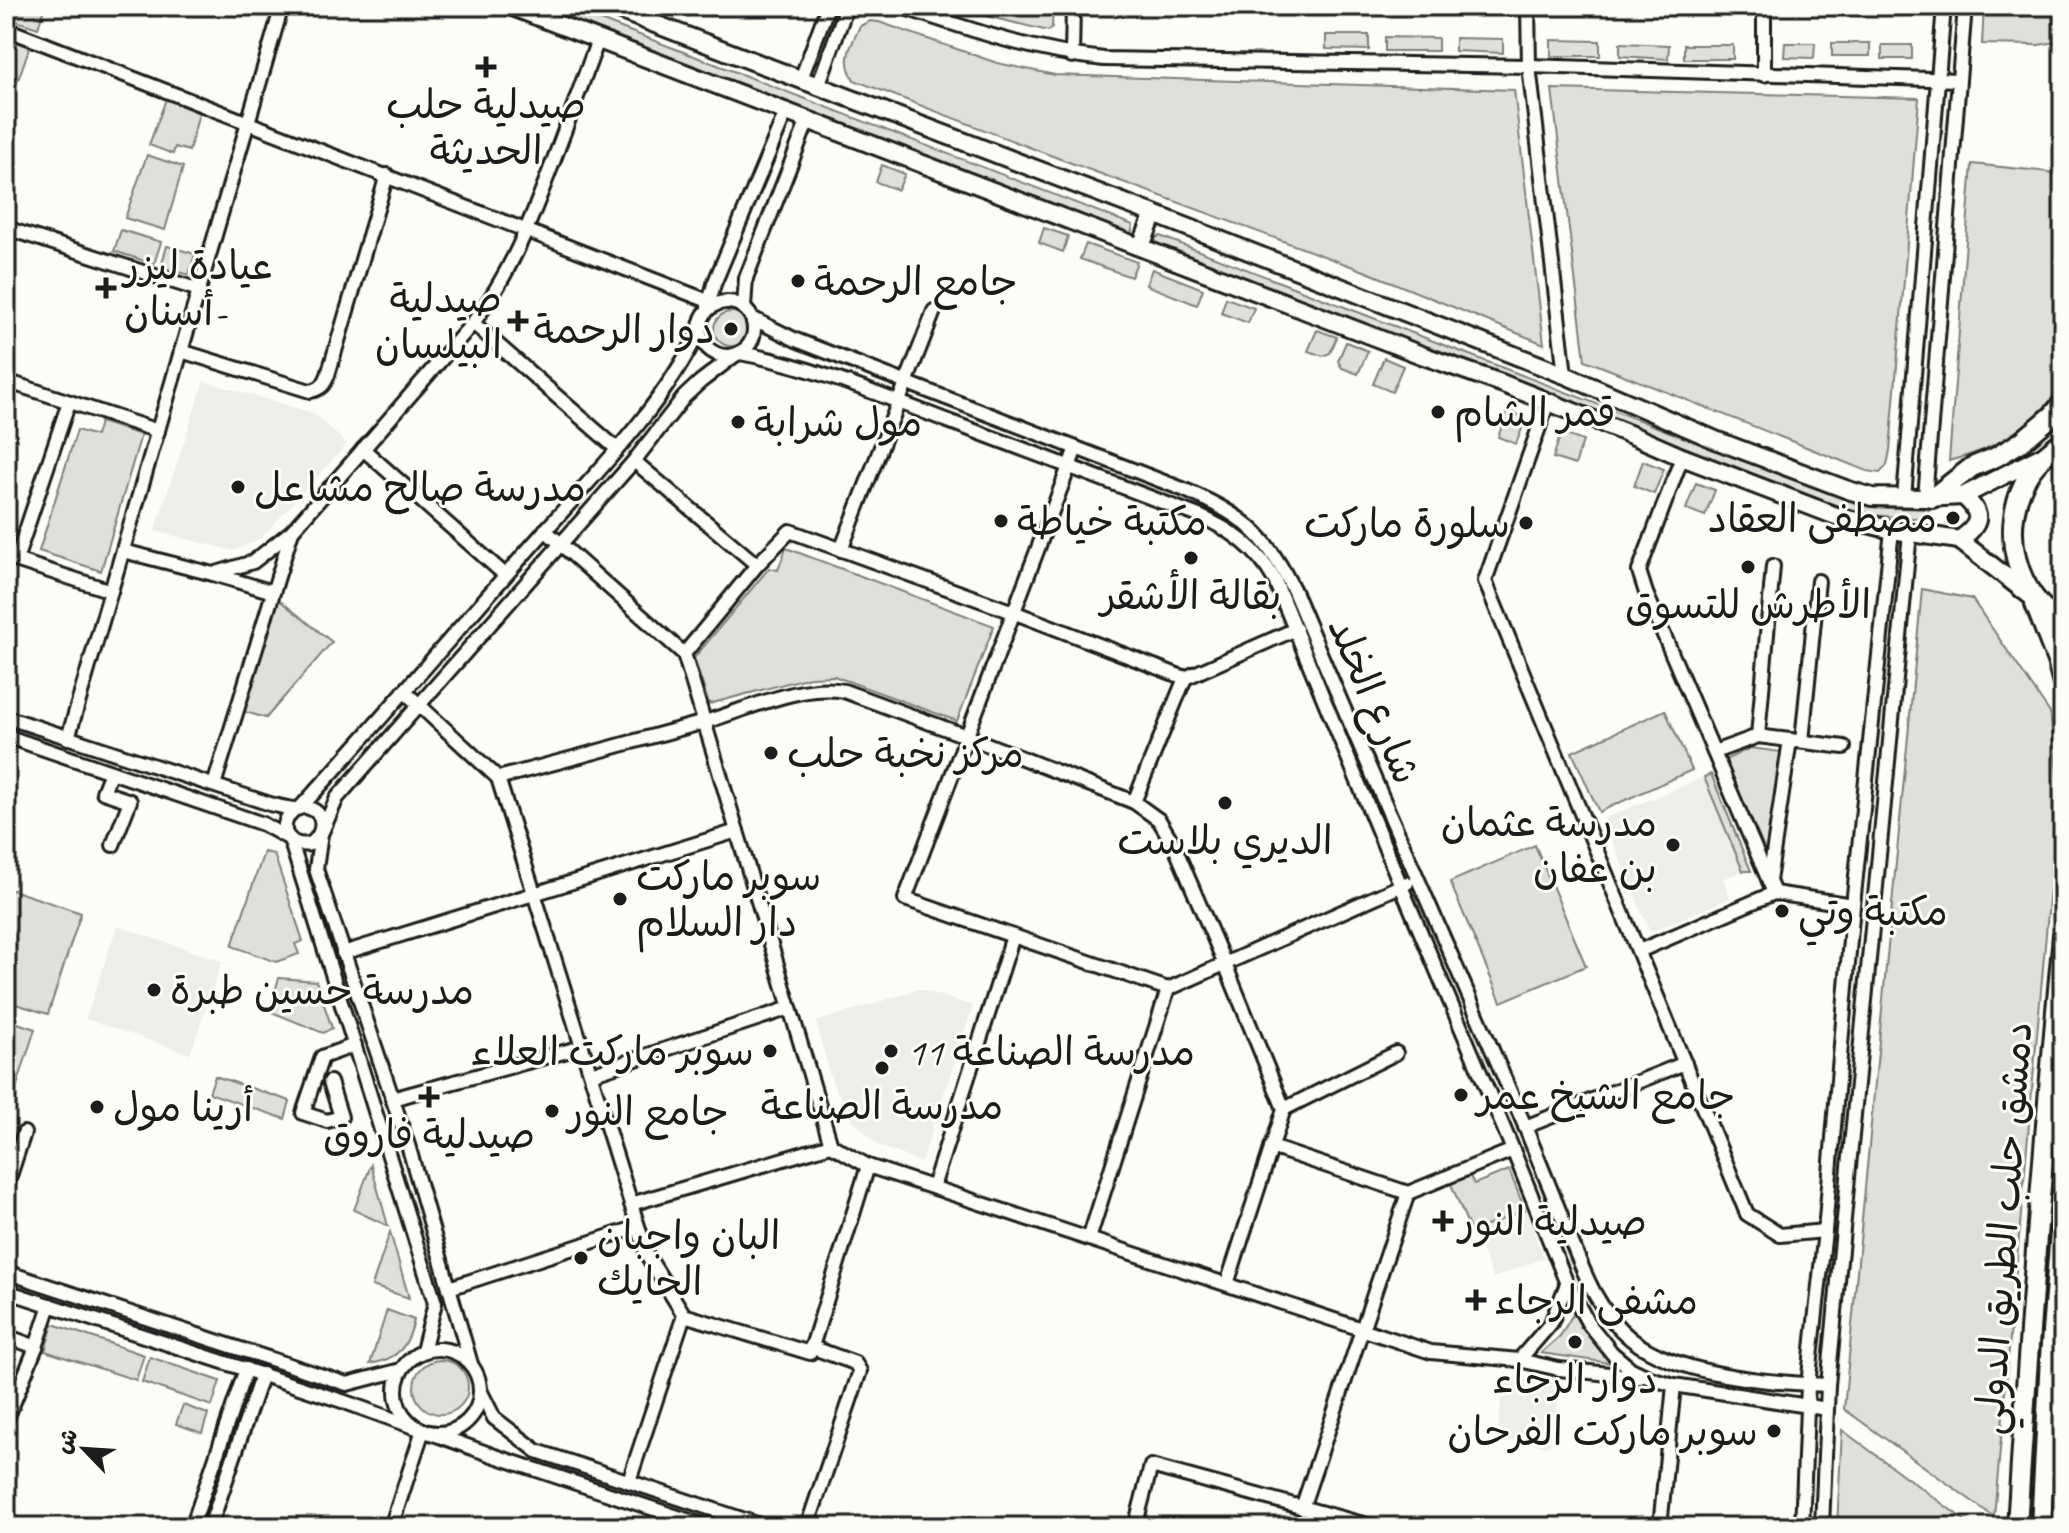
<svg xmlns="http://www.w3.org/2000/svg" width="2069" height="1533" font-family="Caveat,'Playpen Sans Arabic',sans-serif">
  <style>
    .built { fill: #eeede9 }
    .green { fill: #e0dfdb; stroke: #7e7e7c; stroke-width: 2 }
    .lines { fill: none; stroke-linecap: round; stroke-linejoin: round }
    .minor-casing { stroke: #1c1c1c; stroke-width: 18 }
    .major-casing { stroke: #1c1c1c; stroke-width: 22 }
    .highway-casing { stroke: #1c1c1c; stroke-width: 24 }
    .minor { stroke: #fdfcf7; stroke-width: 12 }
    .major { stroke: #fdfcf7; stroke-width: 16 }
    .highway { stroke: #fdfcf7; stroke-width: 18 }
    .poi-dot { fill: #1c1c1c; stroke: #fdfcf7; stroke-width: 3 }
    .labels { text-anchor: middle; stroke-width: 6; stroke-linejoin: round; paint-order: stroke }
    .poi-label { font-size: 40px; fill: #1c1c1c; stroke: #fdfcf7; text-anchor: start }
    .street-label { font-size: 40px; fill: #1c1c1c; stroke: #fdfcf7 }
  </style>
  <rect width="100%" height="100%" fill="#fdfcf7"/>
  <filter id="ink" filterUnits="userSpaceOnUse"><feTurbulence type="fractalNoise" baseFrequency=".0125" numOctaves="2"/><feDisplacementMap in="SourceGraphic" scale="16" xChannelSelector="R" yChannelSelector="G"/><feConvolveMatrix kernelMatrix="1 2 1 2 8 2 1 2 1" color-interpolation-filters="sRGB"/></filter>
  <g filter="url(#ink)">
    <g class="built">
      <polygon points="204,381 313,413 347,444 261,538 234,551 155,531"/>
      <polygon points="1704,777 1743,871 1723,879 1730,898 1650,932 1603,819"/>
      <polygon points="117,926 222,961 190,1054 86,1019"/>
      <polygon points="919,989 973,1006 921,1163 878,1145 850,1117 831,1079 816,1022"/>
      <polygon points="1525,1210 1544,1258 1493,1278 1474,1231"/>
      <polygon points="1505,1374 1561,1383 1550,1446 1496,1439"/>
    </g>
    <g class="green">
      <polygon points="15,6 45,6 38,28 10,19"/>
      <polygon points="539,6 564,6 1133,225 1131,234"/>
      <polygon points="955,6 1053,6 1052,28 1048,31 974,13"/>
      <polygon points="1984,6 2063,6 2063,41 2038,45 1982,44"/>
      <path d="M870,21l9,1 118,41 58,12 459,15 30,254 -177,-72 -312,-115 -201,-77c-13,-22 -3,-33 6,-54z"/>
      <polygon points="1326,35 1369,35 1369,50 1326,49"/>
      <polygon points="1385,37 1438,38 1438,51 1385,51"/>
      <polygon points="1455,38 1503,39 1503,53 1455,51"/>
      <polygon points="6,39 30,46 6,114"/>
      <polygon points="1551,40 1600,41 1600,56 1551,56"/>
      <polygon points="1620,43 1669,45 1668,59 1620,56"/>
      <polygon points="1785,43 1815,43 1814,58 1784,57"/>
      <rect x="1832" y="43" width="38" height="13"/>
      <rect x="1684" y="45" width="49" height="14"/>
      <rect x="1882" y="45" width="30" height="14"/>
      <polygon points="1552,89 1919,98 1890,450 1887,465 1880,473 1867,471 1585,360"/>
      <polygon points="166,99 199,113 189,151 175,147 173,154 149,145"/>
      <polygon points="147,155 183,167 165,230 125,218"/>
      <path d="M1972,164l77,8 14,5v206c-16,27 -49,53 -78,66 -11,5 -24,8 -36,12z"/>
      <polygon points="882,165 905,174 898,190 876,182"/>
      <polygon points="1044,228 1068,236 1063,252 1039,243"/>
      <polygon points="121,230 161,242 154,264 114,251"/>
      <polygon points="1160,236 1844,499 1871,507 1928,509 1928,519 1870,515 1840,507 1157,244 1155,238"/>
      <polygon points="1086,244 1137,262 1131,277 1080,259"/>
      <polygon points="167,246 195,254 189,275 161,267"/>
      <polygon points="1152,269 1203,289 1197,305 1146,285"/>
      <polygon points="1226,298 1254,308 1248,323 1221,313"/>
      <circle cx="731" cy="329" r="17"/>
      <polygon points="1317,330 1337,337 1330,353 1323,356 1308,351"/>
      <polygon points="1346,342 1368,351 1358,374 1342,368 1338,361"/>
      <polygon points="1384,358 1403,366 1392,392 1373,384"/>
      <polygon points="1508,410 1521,416 1525,421 1516,444 1498,437"/>
      <polygon points="100,422 141,435 101,571 39,551 77,430 96,436"/>
      <polygon points="1561,433 1583,441 1575,465 1553,458"/>
      <polygon points="1643,461 1664,469 1654,494 1634,486"/>
      <polygon points="1696,483 1715,490 1705,516 1686,509"/>
      <polygon points="786,548 994,626 957,721 834,676 810,677 709,704 694,658 769,568 778,570"/>
      <polygon points="1922,589 1972,599 2050,713 2059,788 1994,1517 1844,1409"/>
      <polygon points="278,599 332,642 266,718 245,712 242,705 273,603"/>
      <polygon points="1665,710 1692,770 1599,812 1572,752"/>
      <polygon points="1750,748 1782,752 1769,864 1725,760"/>
      <polygon points="1711,774 1751,871 1743,871 1704,777"/>
      <polygon points="1535,845 1586,966 1501,1002 1450,882"/>
      <polygon points="264,852 274,854 303,941 295,944 299,954 276,962 232,946"/>
      <polygon points="6,888 81,913 48,1014 6,1001"/>
      <polygon points="279,978 316,981 332,1028 323,1033 269,1011"/>
      <polygon points="6,1019 35,1029 6,1120"/>
      <polygon points="215,1076 290,1101 285,1119 209,1093"/>
      <polygon points="371,1165 388,1226 354,1210"/>
      <polygon points="1509,1170 1525,1210 1471,1232 1451,1184 1470,1176 1474,1184"/>
      <polygon points="390,1232 409,1298 372,1286"/>
      <path d="M387,1310l27,10c-6,27 -16,39 -44,44z"/>
      <polygon points="1573,1314 1612,1360 1610,1363 1541,1353 1560,1336"/>
      <polygon points="53,1324 144,1355 136,1380 45,1351"/>
      <polygon points="150,1357 220,1381 212,1406 142,1382"/>
      <circle cx="441" cy="1387" r="27"/>
      <polygon points="183,1405 208,1414 202,1433 176,1424"/>
      <polygon points="1842,1430 1974,1527 1837,1527"/>
    </g>
    <g class="lines">
      <defs>
        <g id="minor">
          <path d="M899,6c67,22 134,46 205,53l425,7 430,14"/>
          <polyline points="1528,6 1529,66 1565,375"/>
          <polyline points="1764,6 1764,75"/>
          <polyline points="6,29 716,304"/>
          <polyline points="1072,56 1073,6"/>
          <polyline points="801,79 828,6"/>
          <polyline points="818,86 847,6"/>
          <polyline points="6,228 199,290"/>
          <circle cx="727" cy="329" r="27"/>
          <polyline points="708,306 714,284 786,112"/>
          <polyline points="744,307 746,278 808,120"/>
          <path d="M752,318l44,22 389,150c59,26 81,43 109,101 75,179 154,355 230,533 14,34 27,67 41,101 16,40 31,86 66,114 45,36 140,44 197,46"/>
          <polyline points="473,323 617,449"/>
          <path d="M181,351l129,40c11,-2 14,-6 18,-16l59,-200"/>
          <path d="M740,353c71,13 140,42 208,68 84,31 167,63 251,95 33,14 59,33 76,65l126,305 112,264 54,134 21,39 24,30 19,16 19,9 24,7 153,24"/>
          <polyline points="6,381 158,431"/>
          <polyline points="1548,402 1485,581 1747,1214 1780,1235 1825,1231"/>
          <polyline points="1076,448 905,899 1168,989 1407,883"/>
          <polyline points="363,449 505,575"/>
          <polyline points="1682,457 1639,571 1646,593 1774,893"/>
          <polyline points="634,461 757,565"/>
          <polyline points="1904,498 1944,6"/>
          <polyline points="1925,498 1965,6"/>
          <polyline points="545,530 684,654 831,1145 868,1166 1431,1352 1519,1360 1559,1369 1640,1377"/>
          <polyline points="841,550 934,311"/>
          <path d="M123,551l90,23 40,-12 39,-31 181,-208c39,-51 57,-101 80,-161 15,-40 30,-81 45,-122"/>
          <polyline points="6,557 111,591"/>
          <polyline points="16,560 69,402"/>
          <polyline points="213,574 273,592"/>
          <polyline points="684,654 757,565 790,531 1013,612 1185,678 1296,629"/>
          <polyline points="404,691 498,778 647,1255 684,1315 810,1353 868,1166"/>
          <path d="M6,717l264,87c8,2 18,5 26,5 7,-1 6,-4 13,-1 19,6 14,28 1,36 -25,4 -34,-20 -15,-35"/>
          <polyline points="6,736 263,824 290,839 435,1303 423,1351"/>
          <polyline points="1758,736 1773,566"/>
          <polyline points="68,738 282,6"/>
          <polyline points="1802,741 1818,581"/>
          <polyline points="1714,752 1758,736 1844,747"/>
          <polyline points="111,772 103,792 130,801 113,845"/>
          <path d="M498,778c68,-18 135,-36 203,-55 43,-12 99,-40 143,-32l122,45 168,66 25,18 15,25 51,119 59,145 -57,175"/>
          <polyline points="214,785 292,531"/>
          <polyline points="1134,802 1185,678"/>
          <path d="M301,807c80,-87 156,-177 234,-265 57,-65 127,-134 164,-211"/>
          <polyline points="1769,881 1790,740"/>
          <polyline points="1639,951 1774,893 1853,905"/>
          <polyline points="343,953 737,831"/>
          <polyline points="591,1074 790,1008"/>
          <polyline points="330,1082 341,1117 327,1121 303,1113 322,1057 355,1045"/>
          <polyline points="392,1099 582,1047"/>
          <polyline points="1284,1109 1396,1053"/>
          <polyline points="1525,1127 1685,1063"/>
          <polyline points="1271,1147 1408,1193 1513,1150"/>
          <polyline points="933,1187 1013,936"/>
          <polyline points="6,1188 24,1133"/>
          <polyline points="631,1204 831,1145"/>
          <polyline points="1089,1239 1168,989"/>
          <polyline points="6,1272 347,1384 401,1370"/>
          <polyline points="449,1288 638,1227"/>
          <polyline points="6,1291 342,1401 492,1455 708,1527"/>
          <polyline points="6,1336 36,1347"/>
          <circle cx="438" cy="1391" r="42"/>
          <polyline points="1519,1360 1551,1323 1567,1284"/>
          <polyline points="471,1364 408,1145 316,869 321,834 337,798 634,461 684,397 700,382 735,355"/>
          <polyline points="480,1390 494,1418 537,1451 766,1527"/>
          <polyline points="6,1421 36,1347 50,1305"/>
          <polyline points="629,1481 684,1315"/>
          <polyline points="1302,1508 1408,1193"/>
          <polyline points="192,1527 246,1369"/>
          <polyline points="210,1527 262,1374"/>
          <polyline points="391,1527 423,1430"/>
          <polyline points="807,1527 860,1371 855,1363 811,1347"/>
          <polyline points="1135,1527 1151,1466 1374,1527"/>
          <polyline points="1660,1527 1674,1385"/>
          <polyline points="1802,1527 1808,1385 1825,1231 1853,905 1892,530"/>
          <polyline points="1822,1527 1828,1385 1910,533"/>
        </g>
        <g id="major">
          <polyline points="510,6 1424,356 1501,383 1634,436 1682,457 1836,516 1892,530 1959,540 2032,597"/>
          <polyline points="608,6 1154,214 1565,375 1718,441 1848,490 1872,497 1925,498 1963,496 2044,455"/>
          <polyline points="1141,246 1154,214"/>
          <path d="M1959,540c22,-15 25,-26 4,-44"/>
        </g>
        <g id="highway">
          <path d="M2063,441c-15,11 -30,23 -38,40 -25,51 -10,112 38,143"/>
          <polyline points="1932,498 1972,467 1996,457 2021,442 2052,416 2063,403"/>
          <polyline points="2035,604 2057,661 2063,684"/>
          <path d="M2017,1527c12,-197 27,-394 46,-591"/>
          <polyline points="2041,1527 2050,1357 2063,1195"/>
        </g>
      </defs>
      <use href="#minor" class="minor-casing"/>
      <use href="#major" class="major-casing"/>
      <use href="#highway" class="highway-casing"/>
      <use href="#minor" class="minor"/>
      <use href="#major" class="major"/>
      <use href="#highway" class="highway"/>
    </g>
  </g>
  <g class="poi-dot">
    <path d="M482 55h8v8h8v8h-8v8h-8v-8h-8v-8h8z"/>
    <circle cx="798" cy="281" r="8"/>
    <path d="M102 276h8v8h8v8h-8v8h-8v-8h-8v-8h8z"/>
    <path d="M514 309h8v8h8v8h-8v8h-8v-8h-8v-8h8z"/>
    <circle cx="731" cy="329" r="8"/>
    <circle cx="1438" cy="412" r="8"/>
    <circle cx="738" cy="422" r="8"/>
    <circle cx="238" cy="487" r="8"/>
    <circle cx="1953" cy="518" r="8"/>
    <circle cx="1001" cy="521" r="8"/>
    <circle cx="1526" cy="523" r="8"/>
    <circle cx="1191" cy="558" r="8"/>
    <circle cx="1748" cy="567" r="8"/>
    <circle cx="771" cy="753" r="8"/>
    <circle cx="1225" cy="803" r="8"/>
    <circle cx="1673" cy="845" r="8"/>
    <circle cx="620" cy="899" r="8"/>
    <circle cx="1782" cy="911" r="8"/>
    <circle cx="154" cy="990" r="8"/>
    <circle cx="770" cy="1051" r="8"/>
    <circle cx="891" cy="1051" r="8"/>
    <circle cx="882" cy="1068" r="8"/>
    <circle cx="1461" cy="1095" r="8"/>
    <path d="M425 1085h8v8h8v8h-8v8h-8v-8h-8v-8h8z"/>
    <circle cx="97" cy="1107" r="8"/>
    <circle cx="552" cy="1111" r="8"/>
    <path d="M1439 1209h8v8h8v8h-8v8h-8v-8h-8v-8h8z"/>
    <circle cx="581" cy="1258" r="8"/>
    <path d="M1472 1288h8v8h8v8h-8v8h-8v-8h-8v-8h8z"/>
    <circle cx="1575" cy="1342" r="8"/>
    <circle cx="1774" cy="1431" r="8"/>
  </g>
  <g class="labels">
    <g class="poi-label">
      <text x="486" y="118" text-anchor="middle">صيدلية حلب<tspan x="486" dy="46">الحديثة</tspan></text>
      <text x="124" y="279">عيادة ليزر<tspan x="124" dy="46">أسنان-</tspan></text>
      <text x="814" y="295">جامع الرحمة</text>
      <text x="502" y="312" text-anchor="end">صيدلية<tspan x="502" dy="46">البيلسان</tspan></text>
      <text x="715" y="343" text-anchor="end">دوار الرحمة</text>
      <text x="1454" y="426">قمر الشام</text>
      <text x="754" y="436">مول شرابة</text>
      <text x="254" y="501">مدرسة صالح مشاعل</text>
      <text x="1937" y="532" text-anchor="end">مصطفى العقاد</text>
      <text x="1017" y="535">مكتبة خياطة</text>
      <text x="1510" y="537" text-anchor="end">سلورة ماركت</text>
      <text x="1191" y="609" text-anchor="middle">بقالة الأشقر</text>
      <text x="1748" y="618" text-anchor="middle">الأطرش للتسوق</text>
      <text x="787" y="767">مركز نخبة حلب</text>
      <text x="1657" y="836" text-anchor="end">مدرسة عثمان<tspan x="1657" dy="46">بن عفان</tspan></text>
      <text x="1225" y="854" text-anchor="middle">الديري بلاست</text>
      <text x="636" y="890">سوبر ماركت<tspan x="636" dy="46">دار السلام</tspan></text>
      <text x="1798" y="925">مكتبة وتي</text>
      <text x="170" y="1004">مدرسة حسين طبرة</text>
      <text x="754" y="1065" text-anchor="end">سوبر ماركت العلاء</text>
      <text x="907" y="1065">مدرسة الصناعة 11</text>
      <text x="1477" y="1109">جامع الشيخ عمر</text>
      <text x="882" y="1119" text-anchor="middle">مدرسة الصناعة</text>
      <text x="113" y="1121">أرينا مول</text>
      <text x="568" y="1125">جامع النور</text>
      <text x="429" y="1148" text-anchor="middle">صيدلية فاروق</text>
      <text x="1459" y="1235">صيدلية النور</text>
      <text x="597" y="1249">البان واجبان<tspan x="597" dy="46">الحايك</tspan></text>
      <text x="1494" y="1314">مشفى الرجاء</text>
      <text x="1575" y="1393" text-anchor="middle">دوار الرجاء</text>
      <text x="1758" y="1445" text-anchor="end">سوبر ماركت الفرحان</text>
    </g>
    <g class="street-label">
      <text transform="translate(1375 700) rotate(67)" y="14">شارع الخلد</text>
      <text transform="translate(2003 1228) rotate(-86)" y="14">دمشق حلب الطريق الدولي</text>
    </g>
  </g>
  <rect width="2069" height="1533" fill="none" stroke="#fdfcf7" stroke-width="32"/>
  <rect x="16" y="16" width="2037" height="1501" fill="none" stroke="#1c1c1c" stroke-width="3" filter="url(#ink)"/>
  <g transform="translate(84 1449) rotate(295)" stroke="#fdfcf7" stroke-width="6" paint-order="stroke">
  <path d="M0-6L14 30L0 20L-14 30Z" fill="#1c1c1c"/>
  <text y="-12" font-size="22" font-weight="bold" text-anchor="middle" fill="#1c1c1c">ش</text>
  </g>
</svg>
